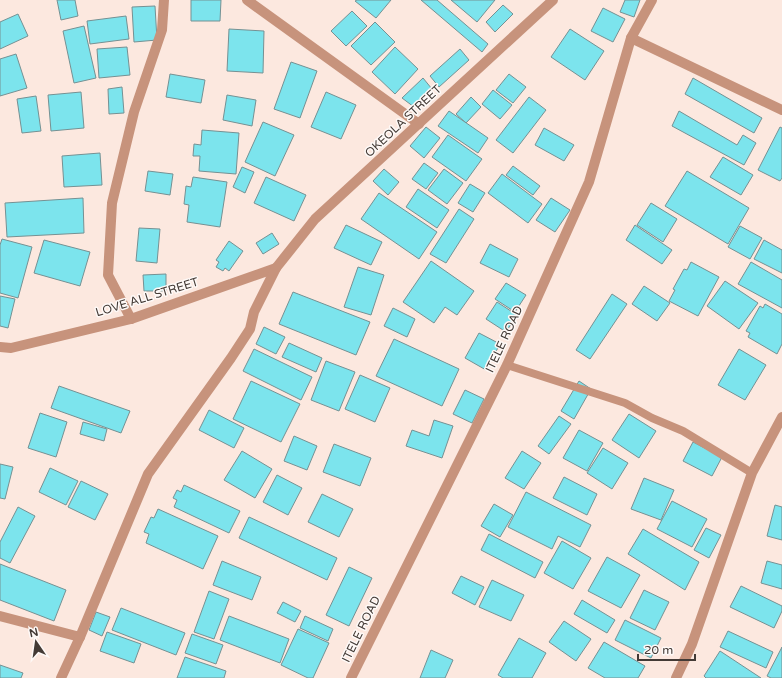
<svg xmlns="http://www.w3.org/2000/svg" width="782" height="678" font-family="'Varela Round',sans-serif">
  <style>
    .building { fill: #7ce4ed; stroke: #759193 }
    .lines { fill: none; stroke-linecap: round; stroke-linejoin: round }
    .lane { stroke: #c7937c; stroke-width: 8 }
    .street { stroke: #c7937c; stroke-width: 10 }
    .labels { text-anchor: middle; stroke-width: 3; stroke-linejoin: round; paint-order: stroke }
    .street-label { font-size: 12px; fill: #433a35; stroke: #fef9f7 }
  </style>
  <rect width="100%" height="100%" fill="#fce8df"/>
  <g class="building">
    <polygon points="57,0 75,0 78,16 61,20"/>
    <polygon points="191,0 221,0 220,21 191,21"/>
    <polygon points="357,0 391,0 376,18 355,1"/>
    <polygon points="421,0 437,0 488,44 482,52"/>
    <polygon points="451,0 495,0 477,22"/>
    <polygon points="625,0 640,0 634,17 620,12"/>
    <polygon points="503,5 513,14 495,32 486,22"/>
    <polygon points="155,6 157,40 134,42 132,7"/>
    <polygon points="603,8 625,19 613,42 591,31"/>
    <polygon points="352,11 367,26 346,46 331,31"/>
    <polygon points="18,14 28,36 0,49 0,22"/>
    <polygon points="126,16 129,39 90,44 87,21"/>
    <polygon points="375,22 395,42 371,65 351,46"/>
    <polygon points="84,26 96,78 74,83 63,31"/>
    <polygon points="229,29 264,31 263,73 227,71"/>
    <polygon points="570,29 604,51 585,80 551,57"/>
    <polygon points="127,47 130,75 99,78 97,49"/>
    <polygon points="395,47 418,69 395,94 372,72"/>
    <polygon points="460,49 469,60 439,87 430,76"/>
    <polygon points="16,54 27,88 0,96 0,59"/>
    <polygon points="291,62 317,71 300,118 274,109"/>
    <polygon points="170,74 205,80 201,103 166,97"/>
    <polygon points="509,74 526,87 513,103 496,90"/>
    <polygon points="423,78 432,89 414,107 402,98"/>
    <polygon points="693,78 762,118 754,133 685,94"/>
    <polygon points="122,87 124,113 109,114 108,89"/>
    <polygon points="493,90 512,105 500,119 482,104"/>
    <polygon points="81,92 84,128 51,131 48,95"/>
    <polygon points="326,92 356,105 341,139 311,127"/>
    <polygon points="227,95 256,100 252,126 223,120"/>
    <polygon points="36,96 41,131 22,133 17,99"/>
    <polygon points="471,97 481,107 466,123 456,114"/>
    <polygon points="529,97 546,110 513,153 496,140"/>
    <polygon points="449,111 488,138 478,153 438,126"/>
    <polygon points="679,111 737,145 743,135 756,143 744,165 672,126"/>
    <polygon points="263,122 294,135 275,176 245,162"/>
    <polygon points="426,127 440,138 424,158 410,146"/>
    <polygon points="780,127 782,128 782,178 780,181 758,170"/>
    <polygon points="544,128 574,145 564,161 535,145"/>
    <polygon points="202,130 239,133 236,174 199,171 200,156 193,156 194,144 201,145"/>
    <polygon points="448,135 482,159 466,181 432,157"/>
    <polygon points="100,153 102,185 64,187 62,156"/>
    <polygon points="723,157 753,175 741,195 710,177"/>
    <polygon points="424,163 438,173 426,189 412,179"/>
    <polygon points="513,166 540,186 533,195 506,175"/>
    <polygon points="242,167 254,172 245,193 233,187"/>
    <polygon points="384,169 399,182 388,195 373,181"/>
    <polygon points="444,169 463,183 447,204 428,190"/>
    <polygon points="148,171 173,174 170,195 145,191"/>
    <polygon points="687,171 749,208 728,244 665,206"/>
    <polygon points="502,174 542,204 528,223 488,193"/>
    <polygon points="193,177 227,182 220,227 187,222 189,205 184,204 186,186 191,187"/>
    <polygon points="266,177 306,195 294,221 254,203"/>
    <polygon points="470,184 485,193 473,212 458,203"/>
    <polygon points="418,189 449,210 437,228 406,207"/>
    <polygon points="379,193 437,232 419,259 361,219"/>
    <polygon points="83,198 84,233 7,237 5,203"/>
    <polygon points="551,198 570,210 555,232 536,220"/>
    <polygon points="651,203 677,219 663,242 637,225"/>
    <polygon points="459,209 474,219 446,263 430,254"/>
    <polygon points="346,225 382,242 371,265 334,248"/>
    <polygon points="635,225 672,250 662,264 626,240"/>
    <polygon points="740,226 762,238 750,259 728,247"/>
    <polygon points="139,228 160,229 157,263 136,261"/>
    <polygon points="272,233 279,244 263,254 256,243"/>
    <polygon points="2,239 32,247 18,298 0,293 0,245"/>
    <polygon points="44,240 90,252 80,286 34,273"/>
    <polygon points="764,240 782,250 782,273 754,259"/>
    <polygon points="229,241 243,251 229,271 225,268 223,271 216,267 219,262 216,260"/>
    <polygon points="490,244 518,259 509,277 480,263"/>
    <polygon points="431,261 474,291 457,315 445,307 434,323 403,302"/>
    <polygon points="691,262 719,277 698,316 669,301 675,290 673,289 684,269 687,270"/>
    <polygon points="751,262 782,280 782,308 738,284"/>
    <polygon points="358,267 384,275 371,315 344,307"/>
    <polygon points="166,274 166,291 144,291 143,275"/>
    <polygon points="725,281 758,303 739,329 707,306"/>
    <polygon points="506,283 526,295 515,312 495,299"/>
    <polygon points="644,286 670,303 657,321 632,304"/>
    <polygon points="293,292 370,322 356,355 279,324"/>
    <polygon points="612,294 627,304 590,359 576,350"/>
    <polygon points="0,296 15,299 8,328 0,326"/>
    <polygon points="497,302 517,315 506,332 486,319"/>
    <polygon points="765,304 782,314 782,344 777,354 748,337 750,333 746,331 760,306 763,308"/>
    <polygon points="393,308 415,319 407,337 384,326"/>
    <polygon points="264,327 285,337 276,354 256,344"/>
    <polygon points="479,333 500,344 486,370 465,358"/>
    <polygon points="394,339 459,369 442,406 376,376"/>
    <polygon points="289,343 322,358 316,372 282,357"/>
    <polygon points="254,349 312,377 301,400 243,371"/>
    <polygon points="739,349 766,365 745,400 718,385"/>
    <polygon points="326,361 355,372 339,411 311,400"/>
    <polygon points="360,375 390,388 375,422 345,409"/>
    <polygon points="251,381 300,404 281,442 233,419"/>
    <polygon points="579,381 591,389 574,419 561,411"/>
    <polygon points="59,386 130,411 121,433 51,408"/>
    <polygon points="465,390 484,399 472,423 453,414"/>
    <polygon points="209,410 244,428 234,448 199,430"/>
    <polygon points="40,413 67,422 56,457 28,448"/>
    <polygon points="629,414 656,431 639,458 612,440"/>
    <polygon points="559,416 571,424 549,454 538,446"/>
    <polygon points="434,420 453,426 442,458 406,446 412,430 429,436"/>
    <polygon points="83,422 107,429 104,441 80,434"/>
    <polygon points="579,430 603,443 587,471 563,458"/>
    <polygon points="294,436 317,446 307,470 284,461"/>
    <polygon points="693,442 722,457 712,476 683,461"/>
    <polygon points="334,444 371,458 360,486 323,472"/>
    <polygon points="603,448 628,463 612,489 587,473"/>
    <polygon points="242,451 272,469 255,498 224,480"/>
    <polygon points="522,451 541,463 524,489 505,478"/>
    <polygon points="0,464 13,467 5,499 0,498"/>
    <polygon points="50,468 78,481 66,505 39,492"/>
    <polygon points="277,475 302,488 288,515 263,502"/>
    <polygon points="564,477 597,494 587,515 553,498"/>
    <polygon points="644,478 674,490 661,520 631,509"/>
    <polygon points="81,481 108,494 95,520 68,507"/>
    <polygon points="184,485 240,511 229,533 174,507 177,500 173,498 177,490 181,492"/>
    <polygon points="526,492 591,525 580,547 558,536 552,549 508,527"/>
    <polygon points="322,494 353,509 339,537 308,522"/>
    <polygon points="672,501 707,519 692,547 657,529"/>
    <polygon points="494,504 513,515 500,537 481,526"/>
    <polygon points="775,505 782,507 782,540 767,536"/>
    <polygon points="18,507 35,516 10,563 0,558 0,542"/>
    <polygon points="158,509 218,536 203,569 146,543 149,534 144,532 151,517 154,518"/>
    <polygon points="249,517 337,558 327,580 239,538"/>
    <polygon points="706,528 721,535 709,558 694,550"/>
    <polygon points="643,529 699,562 685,590 628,554"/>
    <polygon points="489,534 543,562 535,578 481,550"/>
    <polygon points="562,541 591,558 573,589 544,573"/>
    <polygon points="607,557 640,575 621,608 588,591"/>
    <polygon points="222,561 261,577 252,600 213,585"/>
    <polygon points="767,561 782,565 782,589 761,583"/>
    <polygon points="0,564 66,590 54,621 0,600"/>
    <polygon points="349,567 372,578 349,626 326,615"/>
    <polygon points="461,576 484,587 475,605 452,593"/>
    <polygon points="492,580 524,595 511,621 479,607"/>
    <polygon points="741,586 782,606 782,611 774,628 730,607"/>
    <polygon points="644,590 669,602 655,630 630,618"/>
    <polygon points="209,591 229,599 214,639 194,632"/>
    <polygon points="582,600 615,620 607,633 574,614"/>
    <polygon points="283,602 301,611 295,622 277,613"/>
    <polygon points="121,608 185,633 176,655 112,630"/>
    <polygon points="96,612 110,617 102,636 89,630"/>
    <polygon points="229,616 289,639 280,663 220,640"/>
    <polygon points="305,616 333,629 328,641 300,628"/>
    <polygon points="625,620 661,638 651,658 615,640"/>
    <polygon points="564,621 591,639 576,661 549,642"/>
    <polygon points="298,629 329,643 313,678 308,678 281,665"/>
    <polygon points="728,631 773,652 766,668 720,647"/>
    <polygon points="107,632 141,644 134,663 100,651"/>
    <polygon points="192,634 223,645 216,664 185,653"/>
    <polygon points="519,638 546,653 532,678 503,678 498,675"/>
    <polygon points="604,642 645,666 638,678 605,678 588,668"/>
    <polygon points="782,647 782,678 771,678 767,676"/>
    <polygon points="431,650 453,660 445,678 420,678"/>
    <polygon points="720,651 761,678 706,678 704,676"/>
    <polygon points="185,657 226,671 224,678 177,678"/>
    <polygon points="0,665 23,673 21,678 0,678"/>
  </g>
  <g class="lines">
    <polyline class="lane" points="507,365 625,403 652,418 683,431 752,473"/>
    <g class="street">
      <polyline points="247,0 419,124"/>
      <polyline points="631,38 782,110"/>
      <polyline points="131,319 108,275 112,203 134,112 162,30 164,0"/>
      <polyline points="0,347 11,348 131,319 276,268"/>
      <polyline points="0,616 80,637 148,474 231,358 250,329 254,312 276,268 315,219 553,0"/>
      <polyline points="61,678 80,637"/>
      <polyline points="351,678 507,365 589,182 631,38 652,0"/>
      <polyline points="676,678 692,644 752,473 782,417"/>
    </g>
  </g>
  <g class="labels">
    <g class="street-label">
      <text transform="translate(403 121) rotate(-43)" y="4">OKEOLA STREET</text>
      <text transform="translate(147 297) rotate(-17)" y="4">LOVE ALL STREET</text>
      <text transform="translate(504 339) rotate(-65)" y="4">ITELE ROAD</text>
      <text transform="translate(361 629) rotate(-64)" y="4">ITELE ROAD</text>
    </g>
  </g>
  <g transform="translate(36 642) rotate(347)" stroke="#fef9f7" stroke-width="3" paint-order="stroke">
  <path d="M0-3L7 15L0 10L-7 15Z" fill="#433a35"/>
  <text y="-6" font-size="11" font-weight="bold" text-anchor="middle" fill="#433a35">N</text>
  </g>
  <path d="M638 654v6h57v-6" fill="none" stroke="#433a35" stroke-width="2"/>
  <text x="644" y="654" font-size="12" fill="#433a35" stroke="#fef9f7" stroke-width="3" paint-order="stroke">20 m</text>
</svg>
